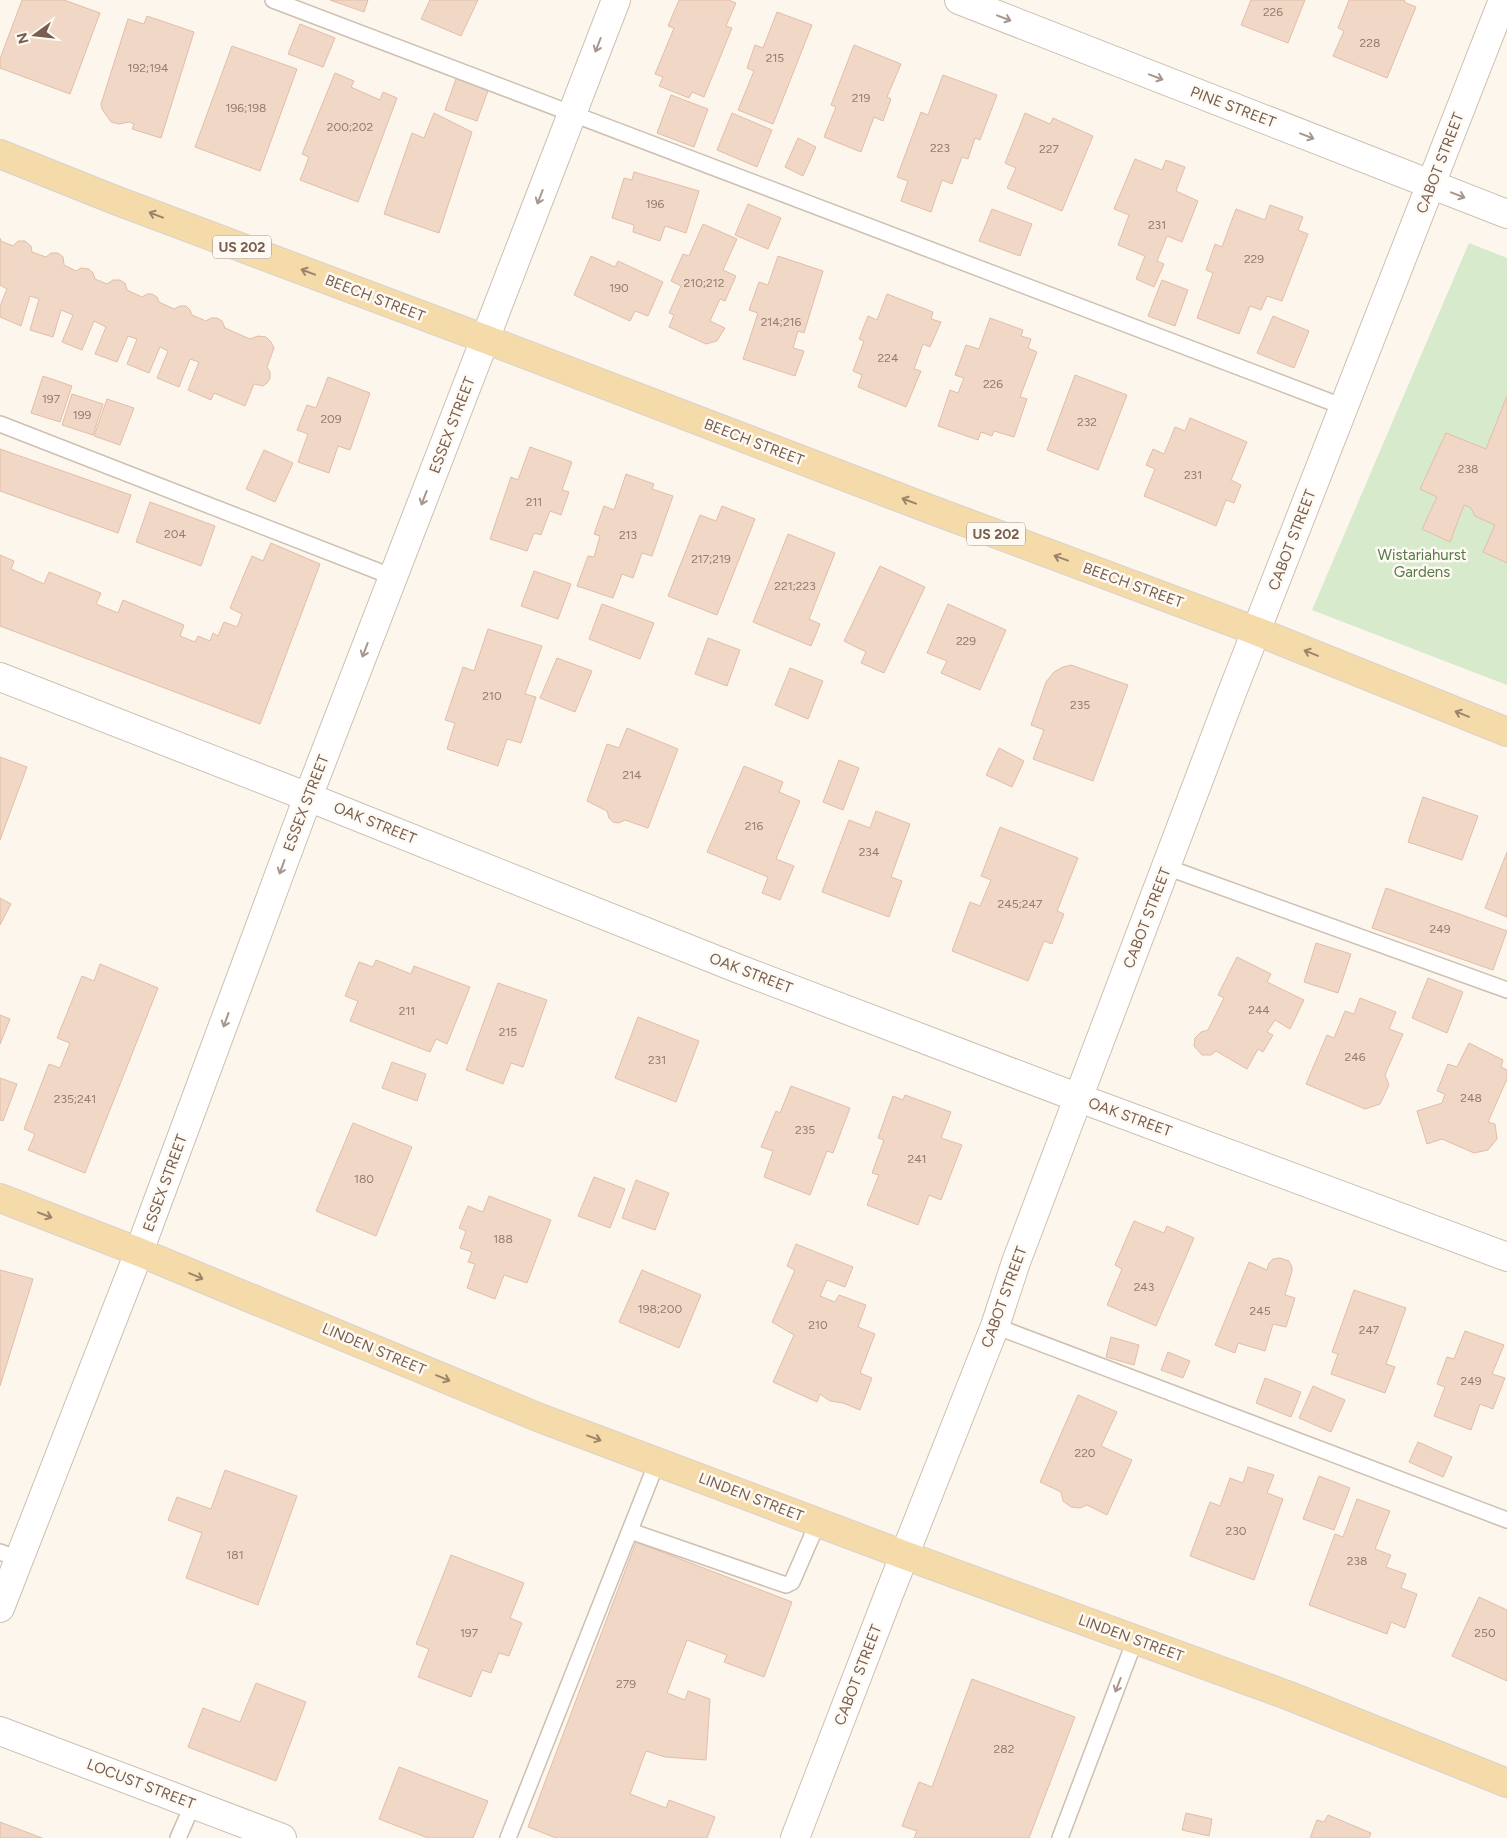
<svg xmlns="http://www.w3.org/2000/svg" width="1507" height="1838" font-family="Figtree,sans-serif">
  <style>
    .green { fill: #d7eacb }
    .building { fill: #f0d7c6; stroke: #e2bea7 }
    .lines { fill: none; stroke-linecap: round; stroke-linejoin: round }
    .service-casing { stroke: #cebfb2; stroke-width: 18 }
    .minor-casing { stroke: #cebfb2; stroke-width: 30 }
    .secondary-casing { stroke: #d1bfb0; stroke-width: 30 }
    .primary-casing { stroke: #d9d2ce; stroke-width: 30 }
    .service { stroke: #fff; stroke-width: 15 }
    .minor { stroke: #fff; stroke-width: 28 }
    .secondary { stroke: #fff; stroke-width: 28 }
    .primary { stroke: #f5daaa; stroke-width: 28 }
    .oneway { stroke: #a7968d }
    .oneway2 { stroke: #9d836b }
    .labels { text-anchor: middle; stroke-width: 5; stroke-linejoin: round; paint-order: stroke }
    .number-label { font-size: 12px; fill: #957c6e }
    .shield { fill: #fefaf3; stroke: #a08d81; stroke-width: 1 }
    .shield-label { font-size: 14px; font-weight: bold; fill: #775e50 }
    .street-label { font-size: 15px; fill: #775e50; stroke: #fefaf3 }
    .park-label { font-size: 15px; fill: #567b48; stroke: #fefaf3 }
  </style>
  <rect width="100%" height="100%" fill="#fcf6ed"/>
  <polygon class="green" points="1469,243 1507,258 1507,685 1312,610"/>
  <g class="building">
    <polygon points="22,0 64,0 100,13 70,94 0,68 0,59"/>
    <polygon points="330,0 368,0 364,12"/>
    <polygon points="430,0 478,0 461,36 421,19"/>
    <polygon points="679,0 729,0 736,3 726,26 732,28 704,97 692,92 689,98 659,86 663,77 655,74 674,28 668,26"/>
    <polygon points="1251,0 1305,0 1288,43 1241,25"/>
    <polygon points="1349,0 1405,0 1404,2 1416,7 1387,78 1333,56 1344,31 1338,28"/>
    <polygon points="777,12 812,25 773,124 738,110 754,71 747,68 755,45 763,48"/>
    <polygon points="147,16 194,32 161,138 132,129 134,124 129,122 119,124 111,122 102,109 101,104 128,19 144,24"/>
    <polygon points="300,24 335,38 323,67 288,54"/>
    <polygon points="854,45 901,64 887,97 891,99 883,121 874,117 861,152 824,137 836,107 831,105"/>
    <polygon points="232,46 297,69 260,171 195,147"/>
    <polygon points="335,73 354,81 351,87 380,100 383,92 397,98 358,202 300,180 309,157 302,154"/>
    <polygon points="943,75 997,95 980,140 975,138 968,159 962,157 952,184 942,180 931,212 901,201 908,181 897,177 921,112 928,115"/>
    <polygon points="457,76 489,88 477,121 445,110"/>
    <polygon points="671,95 708,109 694,147 657,133"/>
    <polygon points="434,113 472,132 439,233 384,214 412,133 424,138"/>
    <polygon points="732,113 772,130 757,167 717,150"/>
    <polygon points="1025,113 1050,124 1053,118 1093,136 1062,211 1007,188 1016,168 1005,163"/>
    <polygon points="798,138 816,147 803,176 785,167"/>
    <polygon points="1135,159 1162,170 1166,160 1185,167 1176,191 1198,201 1182,242 1167,236 1157,261 1164,264 1154,287 1136,279 1145,256 1118,245 1129,215 1114,209"/>
    <polygon points="634,172 699,191 686,233 665,226 660,241 633,232 634,225 612,218 624,178 632,180"/>
    <polygon points="748,204 781,218 768,249 735,235"/>
    <polygon points="1270,205 1303,217 1298,230 1308,234 1282,301 1267,296 1261,310 1250,306 1239,334 1197,318 1213,273 1206,270 1215,244 1222,247 1236,209 1265,220"/>
    <polygon points="992,209 1032,224 1020,256 979,241"/>
    <polygon points="703,224 737,239 723,270 736,276 725,301 720,299 710,321 725,328 717,341 706,344 669,327 674,315 669,313 681,286 671,281 683,254 689,256"/>
    <polygon points="0,238 1,241 13,246 18,241 25,241 31,246 32,252 46,257 51,253 58,253 63,257 64,265 76,271 81,268 89,269 93,273 95,279 107,284 113,280 120,280 125,283 127,290 142,297 147,294 152,294 157,297 159,302 174,309 180,306 186,306 190,310 192,315 206,321 211,318 217,318 222,321 225,328 250,339 258,336 266,337 271,342 274,348 267,367 270,372 270,378 267,383 263,386 254,384 245,406 214,393 211,400 188,390 199,362 190,359 179,387 157,378 168,351 160,347 149,373 127,364 137,339 128,336 117,362 95,354 106,327 94,321 82,350 62,342 73,315 61,310 53,337 30,330 39,299 30,296 21,326 0,317 0,306 7,289 0,285"/>
    <polygon points="591,256 615,267 618,261 663,282 648,316 635,311 630,321 574,295"/>
    <polygon points="778,256 823,271 804,333 798,331 793,348 804,351 795,376 743,359 758,313 749,310 759,282 768,285"/>
    <polygon points="1162,280 1188,290 1175,326 1148,316"/>
    <polygon points="887,294 933,312 931,319 941,322 930,347 923,344 914,369 921,371 906,407 858,387 862,375 853,371 864,341 859,339 868,316 877,320"/>
    <polygon points="1273,316 1309,331 1294,368 1257,353"/>
    <polygon points="990,318 1023,330 1021,336 1031,339 1028,348 1037,352 1020,397 1027,399 1014,437 994,431 992,436 981,432 978,440 938,426 950,390 958,393 964,378 955,375 966,345 979,349"/>
    <polygon points="1075,375 1127,395 1098,470 1047,450"/>
    <polygon points="43,376 72,386 60,422 31,413"/>
    <polygon points="328,377 370,393 350,450 338,446 329,473 298,462 308,434 297,430 307,405 316,408"/>
    <polygon points="72,394 103,404 93,435 62,425"/>
    <polygon points="1507,396 1507,563 1483,552 1495,525 1475,516 1471,508 1464,505 1450,542 1422,529 1437,497 1420,489 1446,433 1486,449"/>
    <polygon points="107,399 134,408 120,445 94,436"/>
    <polygon points="1190,418 1247,442 1231,480 1241,485 1234,503 1226,500 1216,526 1144,496 1155,469 1146,465 1153,449 1164,454 1175,427 1185,431"/>
    <polygon points="530,447 572,462 562,490 569,492 561,515 550,511 541,535 534,533 527,551 490,539 511,477 518,480"/>
    <polygon points="0,449 131,495 118,533 0,491"/>
    <polygon points="264,450 293,463 275,502 246,489"/>
    <polygon points="626,474 654,484 652,489 673,496 652,556 642,553 633,578 622,574 613,598 577,586 588,556 594,557 600,536 594,534 604,506 614,510"/>
    <polygon points="150,502 215,526 201,566 136,542"/>
    <polygon points="722,506 755,519 717,615 668,596 700,515 716,521"/>
    <polygon points="788,534 835,553 809,619 820,624 811,646 753,622"/>
    <polygon points="271,543 320,564 260,724 0,626 0,555 14,561 11,569 44,584 49,572 101,593 96,604 118,613 123,600 184,625 180,636 195,642 198,636 210,641 213,633 218,636 224,622 237,627 242,614 230,608 252,556 263,561"/>
    <polygon points="880,566 925,587 884,673 861,663 866,652 844,641"/>
    <polygon points="534,571 571,584 558,619 521,606"/>
    <polygon points="602,604 654,623 640,659 589,639"/>
    <polygon points="948,604 1006,630 980,690 941,673 947,661 927,653"/>
    <polygon points="488,629 542,646 525,694 536,697 521,743 507,739 498,766 447,749 455,723 445,720 463,667 474,671"/>
    <polygon points="708,638 740,650 727,686 695,674"/>
    <polygon points="557,658 592,671 575,712 540,698"/>
    <polygon points="1071,665 1128,685 1093,781 1033,759 1044,730 1031,725 1046,682 1054,672 1063,667"/>
    <polygon points="790,668 823,681 808,719 775,705"/>
    <polygon points="627,728 678,749 648,828 625,820 619,823 613,822 609,818 607,811 587,801 607,744 619,748"/>
    <polygon points="999,748 1024,761 1012,787 986,775"/>
    <polygon points="0,757 27,767 0,840"/>
    <polygon points="839,760 859,768 843,810 823,802"/>
    <polygon points="744,766 783,782 779,792 800,801 776,859 794,866 780,900 762,893 768,877 707,852"/>
    <polygon points="1423,797 1478,816 1462,860 1408,842"/>
    <polygon points="876,811 910,824 891,877 902,881 889,917 822,892 849,820 870,828"/>
    <polygon points="1000,827 1078,858 1057,911 1064,914 1052,944 1044,941 1028,981 952,951 970,902 980,906 991,880 981,876"/>
    <polygon points="1507,852 1507,917 1485,908"/>
    <polygon points="1386,888 1507,931 1493,970 1372,928"/>
    <polygon points="0,898 11,904 0,925"/>
    <polygon points="1316,943 1351,954 1338,993 1304,982"/>
    <polygon points="1237,957 1271,974 1267,982 1304,1000 1290,1029 1275,1020 1267,1032 1273,1035 1263,1052 1258,1049 1247,1069 1216,1051 1211,1055 1202,1055 1194,1046 1195,1038 1201,1032 1208,1030 1224,998 1218,995"/>
    <polygon points="376,960 411,974 414,966 470,987 447,1044 436,1039 430,1052 350,1021 358,1001 345,996 359,962 373,967"/>
    <polygon points="100,964 158,988 85,1173 28,1150 35,1134 24,1129 49,1064 60,1068 70,1043 57,1038 82,976 94,981"/>
    <polygon points="1428,978 1463,992 1447,1033 1412,1018"/>
    <polygon points="498,983 547,1000 523,1067 511,1063 503,1084 466,1070"/>
    <polygon points="1360,998 1396,1012 1389,1029 1403,1034 1385,1075 1389,1085 1380,1104 1365,1109 1306,1084 1327,1035 1334,1038 1345,1011 1354,1014"/>
    <polygon points="0,1015 10,1019 0,1044"/>
    <polygon points="638,1017 699,1041 676,1102 615,1078"/>
    <polygon points="1469,1043 1503,1060 1501,1067 1507,1070 1507,1079 1488,1122 1495,1124 1497,1139 1488,1150 1474,1153 1442,1139 1427,1144 1417,1111 1442,1103 1445,1094 1437,1091 1448,1064 1457,1067"/>
    <polygon points="392,1062 426,1074 417,1101 382,1088"/>
    <polygon points="0,1078 17,1084 3,1121 0,1120"/>
    <polygon points="791,1086 850,1108 833,1153 827,1151 810,1195 764,1177 773,1151 761,1147 776,1111 780,1113"/>
    <polygon points="905,1095 951,1112 941,1138 962,1145 941,1200 929,1195 918,1225 867,1205 879,1175 872,1173 884,1140 878,1138 893,1096 903,1100"/>
    <polygon points="353,1123 412,1147 376,1236 316,1211"/>
    <polygon points="594,1177 625,1189 610,1228 578,1216"/>
    <polygon points="636,1180 669,1193 655,1230 622,1218"/>
    <polygon points="489,1196 551,1220 527,1283 504,1275 495,1299 467,1288 475,1264 468,1262 472,1252 460,1248 466,1231 459,1228 468,1206 483,1212"/>
    <polygon points="1134,1221 1164,1233 1167,1226 1194,1238 1156,1326 1107,1305 1122,1269 1115,1265"/>
    <polygon points="796,1244 853,1267 845,1287 827,1280 820,1296 835,1302 839,1295 866,1305 858,1327 875,1334 860,1373 872,1378 860,1410 843,1403 830,1401 820,1394 817,1402 773,1382 794,1335 772,1322 795,1270 787,1266"/>
    <polygon points="1280,1258 1289,1261 1292,1267 1292,1271 1285,1295 1295,1298 1286,1327 1273,1324 1265,1351 1238,1343 1235,1353 1215,1345 1249,1262 1267,1270 1269,1263 1273,1259"/>
    <polygon points="0,1270 33,1279 0,1386"/>
    <polygon points="642,1270 701,1295 679,1348 619,1322"/>
    <polygon points="1354,1290 1406,1308 1386,1364 1395,1367 1385,1393 1331,1374 1338,1354 1332,1352"/>
    <polygon points="1465,1331 1504,1345 1492,1374 1505,1378 1493,1409 1480,1404 1471,1430 1434,1416 1445,1387 1437,1384 1447,1357 1454,1359"/>
    <polygon points="1111,1337 1139,1345 1134,1365 1106,1357"/>
    <polygon points="1168,1352 1190,1361 1183,1378 1161,1370"/>
    <polygon points="1265,1378 1301,1392 1291,1417 1256,1403"/>
    <polygon points="1313,1386 1345,1400 1331,1432 1299,1418"/>
    <polygon points="1078,1395 1117,1412 1101,1446 1132,1460 1107,1515 1087,1505 1080,1508 1071,1507 1063,1501 1061,1492 1040,1482"/>
    <polygon points="1418,1442 1452,1457 1443,1477 1409,1462"/>
    <polygon points="1248,1467 1274,1475 1267,1493 1283,1499 1254,1580 1190,1556 1210,1502 1220,1506 1230,1478 1243,1483"/>
    <polygon points="225,1470 297,1496 258,1605 186,1578 202,1533 168,1520 177,1497 211,1509"/>
    <polygon points="1319,1476 1350,1488 1334,1530 1303,1519"/>
    <polygon points="1357,1499 1390,1511 1375,1549 1391,1555 1386,1567 1406,1574 1401,1588 1417,1594 1405,1628 1391,1622 1387,1634 1309,1605 1335,1534 1343,1537"/>
    <polygon points="636,1542 792,1602 764,1677 724,1662 727,1655 687,1640 667,1693 685,1700 688,1691 710,1699 706,1760 665,1757 646,1751 630,1794 666,1808 669,1800 715,1817 707,1838 556,1838 528,1827"/>
    <polygon points="451,1555 524,1583 510,1618 522,1623 509,1656 499,1653 491,1673 482,1670 471,1697 418,1677 429,1649 416,1644"/>
    <polygon points="1479,1597 1507,1610 1507,1681 1452,1656"/>
    <polygon points="972,1679 1075,1717 1029,1838 914,1838 917,1831 902,1826 919,1782 932,1787"/>
    <polygon points="256,1683 306,1702 276,1781 188,1747 203,1708 240,1722"/>
    <polygon points="399,1767 488,1801 473,1838 428,1838 379,1819"/>
    <polygon points="1186,1813 1212,1819 1209,1836 1182,1830"/>
    <polygon points="1328,1815 1371,1833 1369,1838 1310,1838 1317,1820 1324,1822"/>
    <polygon points="0,1822 42,1838 0,1838"/>
  </g>
  <g class="lines">
    <defs>
      <g id="service">
        <polyline points="273,0 1344,407"/>
        <polyline points="0,424 393,577"/>
        <polyline points="1166,867 1507,990"/>
        <polyline points="995,1326 1507,1520"/>
        <polyline points="630,1531 786,1585 792,1582 818,1522"/>
        <polyline points="0,1552 19,1559"/>
        <polyline points="178,1838 193,1804"/>
        <polyline points="508,1838 657,1462"/>
        <polyline points="1060,1838 1135,1640"/>
      </g>
      <g id="minor">
        <polyline points="959,0 1507,214"/>
        <polyline points="0,677 308,797 739,969 1079,1098 1507,1257"/>
        <polyline points="0,1608 134,1265 308,797 616,0"/>
        <polyline points="0,1731 282,1838"/>
      </g>
      <polyline id="secondary" points="795,1838 889,1594 995,1326 1016,1262 1231,695 1503,0"/>
      <g id="primary">
        <polyline points="0,154 115,200 485,339 927,508 1256,631 1507,732"/>
        <polyline points="0,1198 139,1252 540,1418 904,1555 1287,1695 1507,1783"/>
      </g>
    </defs>
    <use href="#service" class="service-casing"/>
    <use href="#minor" class="minor-casing"/>
    <use href="#secondary" class="secondary-casing"/>
    <use href="#primary" class="primary-casing"/>
    <use href="#service" class="service"/>
    <use href="#minor" class="minor"/>
    <use href="#secondary" class="secondary"/>
    <use href="#primary" class="primary"/>
  </g>
  <defs><path id="oneway-shaft" d="M-6 0H5M1.5-3L5.5 0L1.5 3" fill="none" stroke-width="1.6" stroke-linecap="round" stroke-linejoin="round" transform="scale(1.25)"/></defs>
  <g class="oneway">
    <use href="#oneway-shaft" transform="translate(1004 18) rotate(21)"/>
    <use href="#oneway-shaft" transform="translate(598 45) rotate(111)"/>
    <use href="#oneway-shaft" transform="translate(1156 77) rotate(21)"/>
    <use href="#oneway-shaft" transform="translate(1307 136) rotate(21)"/>
    <use href="#oneway-shaft" transform="translate(1458 195) rotate(21)"/>
    <use href="#oneway-shaft" transform="translate(540 197) rotate(111)"/>
    <use href="#oneway-shaft" transform="translate(424 498) rotate(111)"/>
    <use href="#oneway-shaft" transform="translate(365 650) rotate(111)"/>
    <use href="#oneway-shaft" transform="translate(282 867) rotate(110)"/>
    <use href="#oneway-shaft" transform="translate(226 1020) rotate(110)"/>
    <use href="#oneway-shaft" transform="translate(1118 1685) rotate(111)"/>
  </g>
  <g class="oneway2">
    <use href="#oneway-shaft" transform="translate(156 215) rotate(-159)"/>
    <use href="#oneway-shaft" transform="translate(308 272) rotate(-159)"/>
    <use href="#oneway-shaft" transform="translate(909 501) rotate(-159)"/>
    <use href="#oneway-shaft" transform="translate(1061 558) rotate(-160)"/>
    <use href="#oneway-shaft" transform="translate(1311 653) rotate(-158)"/>
    <use href="#oneway-shaft" transform="translate(1462 714) rotate(-158)"/>
    <use href="#oneway-shaft" transform="translate(45 1215) rotate(21)"/>
    <use href="#oneway-shaft" transform="translate(196 1276) rotate(23)"/>
    <use href="#oneway-shaft" transform="translate(443 1378) rotate(23)"/>
    <use href="#oneway-shaft" transform="translate(594 1438) rotate(20)"/>
  </g>
  <g class="labels">
    <g class="number-label">
      <text x="1273" y="16">226</text>
      <text x="1370" y="47">228</text>
      <text x="775" y="62">215</text>
      <text x="148" y="72">192;194</text>
      <text x="861" y="102">219</text>
      <text x="246" y="112">196;198</text>
      <text x="350" y="131">200;202</text>
      <text x="940" y="152">223</text>
      <text x="1049" y="153">227</text>
      <text x="655" y="208">196</text>
      <text x="1157" y="229">231</text>
      <text x="1254" y="263">229</text>
      <text x="704" y="287">210;212</text>
      <text x="619" y="292">190</text>
      <text x="781" y="326">214;216</text>
      <text x="888" y="362">224</text>
      <text x="993" y="388">226</text>
      <text x="51" y="403">197</text>
      <text x="82" y="419">199</text>
      <text x="331" y="423">209</text>
      <text x="1087" y="426">232</text>
      <text x="1468" y="473">238</text>
      <text x="1193" y="479">231</text>
      <text x="534" y="506">211</text>
      <text x="175" y="538">204</text>
      <text x="628" y="539">213</text>
      <text x="711" y="563">217;219</text>
      <text x="795" y="590">221;223</text>
      <text x="966" y="645">229</text>
      <text x="492" y="700">210</text>
      <text x="1080" y="709">235</text>
      <text x="632" y="779">214</text>
      <text x="754" y="830">216</text>
      <text x="869" y="856">234</text>
      <text x="1020" y="908">245;247</text>
      <text x="1440" y="933">249</text>
      <text x="1259" y="1014">244</text>
      <text x="407" y="1015">211</text>
      <text x="508" y="1036">215</text>
      <text x="1355" y="1061">246</text>
      <text x="657" y="1064">231</text>
      <text x="1471" y="1102">248</text>
      <text x="75" y="1103">235;241</text>
      <text x="805" y="1134">235</text>
      <text x="917" y="1163">241</text>
      <text x="364" y="1183">180</text>
      <text x="503" y="1243">188</text>
      <text x="1144" y="1291">243</text>
      <text x="660" y="1313">198;200</text>
      <text x="1260" y="1315">245</text>
      <text x="818" y="1329">210</text>
      <text x="1369" y="1334">247</text>
      <text x="1471" y="1385">249</text>
      <text x="1085" y="1457">220</text>
      <text x="1236" y="1535">230</text>
      <text x="235" y="1559">181</text>
      <text x="1357" y="1565">238</text>
      <text x="469" y="1637">197</text>
      <text x="1485" y="1637">250</text>
      <text x="626" y="1688">279</text>
      <text x="1004" y="1753">282</text>
    </g>
    <g class="shield">
      <rect x="213" y="235.5" width="58" height="23" rx="4"/>
      <rect x="967" y="522.5" width="58" height="23" rx="4"/>
    </g>
    <g class="shield-label">
      <text x="242" y="252">US 202</text>
      <text x="996" y="539">US 202</text>
    </g>
    <g class="street-label">
      <text transform="translate(1233 107) rotate(21)" y="5">PINE STREET</text>
      <text transform="translate(1440 163) rotate(-69)" y="5">CABOT STREET</text>
      <text transform="translate(375 298) rotate(21)" y="5">BEECH STREET</text>
      <text transform="translate(452 425) rotate(-69)" y="5">ESSEX STREET</text>
      <text transform="translate(754 442) rotate(21)" y="5">BEECH STREET</text>
      <text transform="translate(1292 540) rotate(-69)" y="5">CABOT STREET</text>
      <text transform="translate(1133 585) rotate(20)" y="5">BEECH STREET</text>
      <text transform="translate(306 803) rotate(-69)" y="5">ESSEX STREET</text>
      <text transform="translate(375 823) rotate(22)" y="5">OAK STREET</text>
      <text transform="translate(1147 918) rotate(-69)" y="5">CABOT STREET</text>
      <text transform="translate(751 973) rotate(21)" y="5">OAK STREET</text>
      <text transform="translate(1130 1117) rotate(20)" y="5">OAK STREET</text>
      <text transform="translate(165 1183) rotate(-70)" y="5">ESSEX STREET</text>
      <text transform="translate(1004 1297) rotate(-70)" y="5">CABOT STREET</text>
      <text transform="translate(374 1349) rotate(23)" y="5">LINDEN STREET</text>
      <text transform="translate(751 1497) rotate(21)" y="5">LINDEN STREET</text>
      <text transform="translate(1131 1638) rotate(20)" y="5">LINDEN STREET</text>
      <text transform="translate(858 1675) rotate(-69)" y="5">CABOT STREET</text>
      <text transform="translate(141 1784) rotate(21)" y="5">LOCUST STREET</text>
    </g>
    <g class="park-label">
      <text x="1422" y="560">Wistariahurst<tspan x="1422" dy="17">Gardens</tspan></text>
    </g>
  </g>
  <g transform="translate(35 35) rotate(255)" stroke="#fefaf3" stroke-width="4" paint-order="stroke">
  <path d="M0-4L9 19L0 12L-9 19Z" fill="#775e50"/>
  <text y="-8" font-size="14" font-weight="bold" text-anchor="middle" fill="#775e50">N</text>
  </g>
</svg>
